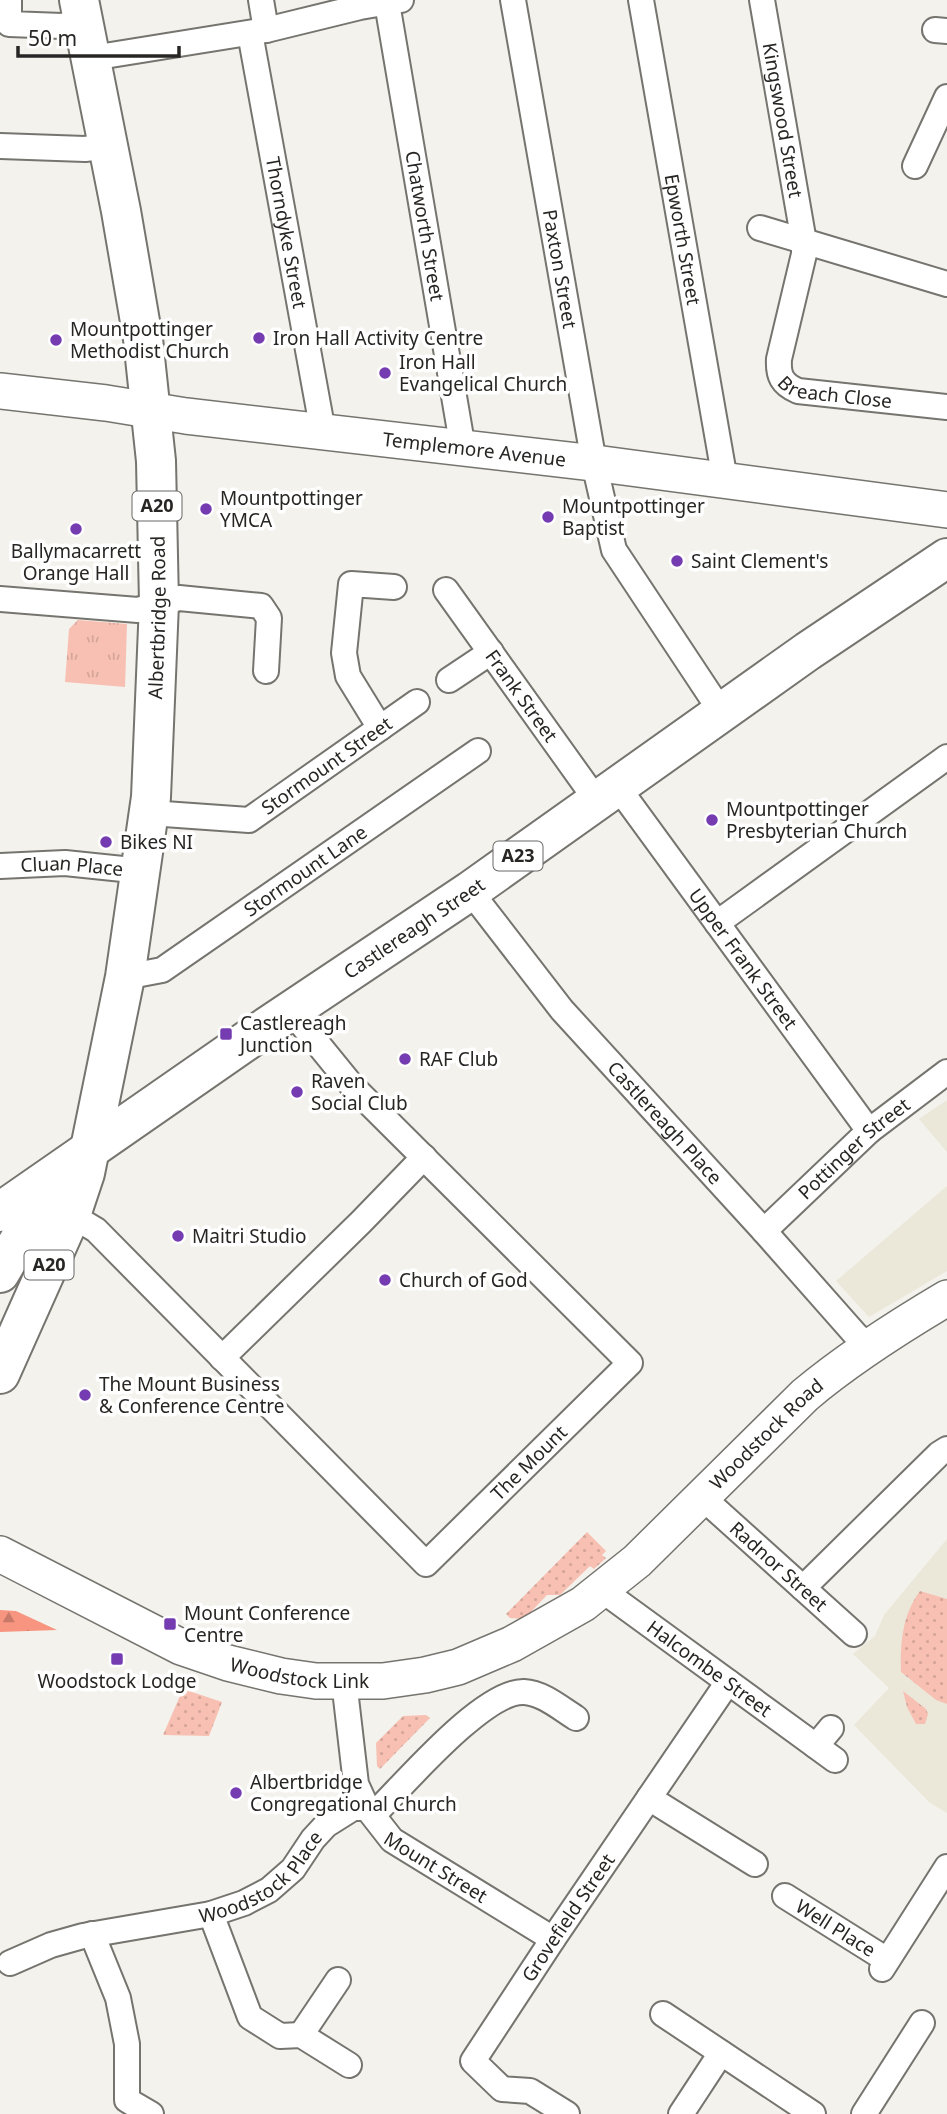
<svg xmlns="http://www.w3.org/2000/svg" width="947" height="2114" font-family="'Noto Sans',sans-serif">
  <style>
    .built { fill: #ebe8da }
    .grass { fill: url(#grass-dots) }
    .forest { fill: url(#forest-firs) }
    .park { fill: url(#park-tufts) }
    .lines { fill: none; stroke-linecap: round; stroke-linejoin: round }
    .street-casing { stroke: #75746e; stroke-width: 28 }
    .secondary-casing { stroke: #75746e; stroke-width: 38 }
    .primary-casing { stroke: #75746e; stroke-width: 42 }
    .street { stroke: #fff; stroke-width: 24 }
    .secondary { stroke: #fff; stroke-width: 35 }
    .primary { stroke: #fff; stroke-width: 38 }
    .poi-dot { fill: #753cb2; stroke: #fff; stroke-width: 2.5 }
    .labels { text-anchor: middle; stroke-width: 7; stroke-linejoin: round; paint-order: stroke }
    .shield { fill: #fff; stroke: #686766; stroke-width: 2 }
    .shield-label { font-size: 18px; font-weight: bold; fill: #272624 }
    .street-label { font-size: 19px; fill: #272624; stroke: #fff }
    .poi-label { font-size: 19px; fill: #272624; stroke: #fff; text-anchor: start }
  </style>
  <defs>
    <pattern id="grass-dots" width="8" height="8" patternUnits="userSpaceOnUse" patternTransform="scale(1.75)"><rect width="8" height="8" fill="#f8c0b3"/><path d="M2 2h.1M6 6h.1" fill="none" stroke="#d5a59a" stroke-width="1.8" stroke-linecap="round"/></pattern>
    <pattern id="forest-firs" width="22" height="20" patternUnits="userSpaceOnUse" patternTransform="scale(1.75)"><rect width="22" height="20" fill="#f79580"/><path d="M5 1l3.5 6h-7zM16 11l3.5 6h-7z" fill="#c87969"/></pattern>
    <pattern id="park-tufts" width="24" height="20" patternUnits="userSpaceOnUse" patternTransform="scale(1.75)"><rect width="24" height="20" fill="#f8c0b3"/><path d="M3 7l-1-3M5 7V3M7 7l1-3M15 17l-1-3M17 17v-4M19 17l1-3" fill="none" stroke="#d5a59a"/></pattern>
  </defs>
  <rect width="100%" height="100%" fill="#f3f2ec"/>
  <g class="built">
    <polygon points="947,1100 947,1152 919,1119"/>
    <polygon points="947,1186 947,1271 869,1317 836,1281"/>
    <polygon points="947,1539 947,1813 929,1802 854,1725 889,1688 853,1654 875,1636 884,1615"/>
  </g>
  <g class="grass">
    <polygon points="587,1532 606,1551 602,1555 606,1558 594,1569 590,1566 560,1595 547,1595 524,1619 510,1618 506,1614"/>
    <path d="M920,1591l27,8v105l-11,-4 -35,-28c-1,-28 1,-57 19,-81z"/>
    <polygon points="183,1689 222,1702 209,1736 163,1735"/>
    <polygon points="903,1691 926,1709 928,1714 925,1724 916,1724 907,1707"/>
    <polygon points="426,1715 430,1718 380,1769 377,1766 376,1743 403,1716"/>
  </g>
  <polygon class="forest" points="0,1610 16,1611 57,1630 0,1632"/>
  <polygon class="park" points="78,620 127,624 125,687 65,682 69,629"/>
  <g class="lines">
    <defs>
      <g id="street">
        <polyline points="9,0 9,24 62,26 83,21"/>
        <polyline points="261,0 266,30"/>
        <path id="s1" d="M513,0l81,463 20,87 108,163"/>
        <path id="s2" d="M641,0l84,480"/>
        <path id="s3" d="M762,0l42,242v12l-25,105c-1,17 3,25 19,32l149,16"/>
        <path id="s4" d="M387,3l76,446"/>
        <polyline points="935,30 947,31"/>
        <path id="s5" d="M250,33l73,399"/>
        <polyline points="92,58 266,30 360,7 401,0"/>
        <polyline points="0,146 85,149 108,146"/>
        <polyline points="915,166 947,97"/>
        <polyline points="760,228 947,284"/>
        <path id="s6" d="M446,590l151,211"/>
        <polyline points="0,599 138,610 179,598 261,606 269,618 266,671"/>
        <polyline points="449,680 491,652"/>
        <polyline points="380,728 348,676 344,653 351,584 394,587"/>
        <path id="s7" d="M617,786l252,345"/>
        <path id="s8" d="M150,813l99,7 168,-118"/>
        <path id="s9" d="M0,866l65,-3 77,8"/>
        <path id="s10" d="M470,891l92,119 202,221 91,103 13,12"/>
        <polyline points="717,923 947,757"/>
        <path id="s11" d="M125,977l37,-7 316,-219"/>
        <path id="s12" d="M58,1215h13l25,15 330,334 204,-201 -277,-276 -62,-76"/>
        <path id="s13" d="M764,1231l105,-100 78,-59"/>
        <polyline points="222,1358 361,1222 424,1157"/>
        <path id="s14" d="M703,1498l151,136"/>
        <polyline points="803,1588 939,1454 947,1449"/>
        <path id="s15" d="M602,1590l233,170"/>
        <path id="s16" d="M344,1681l12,103 11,24 25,32 161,99"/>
        <polyline points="816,1746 831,1728"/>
        <polyline points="649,1798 755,1864"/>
        <path id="s17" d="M785,1896l102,64"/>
        <polyline points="211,1914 250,2017 280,2036 301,2035 349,2065"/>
        <polyline points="92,1934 118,1998 127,2044 127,2100 151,2114"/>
        <path id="s18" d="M10,1963l41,-18 32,-9 128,-22 33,-11 25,-13 24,-21 20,-30 13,-14 27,-17h27c28,-28 105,-118 144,-116 19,1 36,16 52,26"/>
        <polyline points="882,1969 947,1867"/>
        <polyline points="663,2014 813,2114"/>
        <polyline points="301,2035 338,1980"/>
        <path id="s19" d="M567,2114l-37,-23 -28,-2 -29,-28 80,-122 175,-257"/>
        <polyline points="681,2114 721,2053"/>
        <polyline points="864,2114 922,2023"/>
      </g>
      <g id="secondary">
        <path id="s20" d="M0,391l106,12 80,13 408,47 353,47"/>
        <path id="s21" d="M0,1554l181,93 47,16 53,13 35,5h67l42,-6 33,-8 54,-23 71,-40 54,-43 168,-166c44,-37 93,-68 142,-97"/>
      </g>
      <g id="primary">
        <path id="s22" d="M0,1212l262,-182 208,-139 338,-240 139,-93"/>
        <polyline points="0,1273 54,1180"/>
        <path id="s23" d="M0,1374l71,-159 14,-42 40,-196 26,-180 8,-194 -3,-142 -13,-122 -22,-128 -42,-211"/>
      </g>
    </defs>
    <use href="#street" class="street-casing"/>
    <use href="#secondary" class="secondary-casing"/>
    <use href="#primary" class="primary-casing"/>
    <use href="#street" class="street"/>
    <use href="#secondary" class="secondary"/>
    <use href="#primary" class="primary"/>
  </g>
  <g class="poi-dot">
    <circle cx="259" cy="338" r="7"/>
    <circle cx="56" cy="340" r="7"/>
    <circle cx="385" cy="373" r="7"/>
    <circle cx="206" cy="509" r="7"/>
    <circle cx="548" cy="517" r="7"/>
    <circle cx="76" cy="529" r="7"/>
    <circle cx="677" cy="561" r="7"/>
    <circle cx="712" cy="820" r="7"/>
    <circle cx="106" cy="842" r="7"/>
    <rect x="219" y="1027" width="14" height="14" rx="3.5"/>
    <circle cx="405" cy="1059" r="7"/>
    <circle cx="297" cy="1092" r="7"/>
    <circle cx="178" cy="1236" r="7"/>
    <circle cx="385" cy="1280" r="7"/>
    <circle cx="85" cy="1395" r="7"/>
    <rect x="163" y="1617" width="14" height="14" rx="3.5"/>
    <rect x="110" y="1652" width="14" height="14" rx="3.5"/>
    <circle cx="236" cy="1793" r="7"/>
  </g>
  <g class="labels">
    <g class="shield">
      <rect x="132.5" y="491.5" width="49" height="29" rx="5"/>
      <rect x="493.5" y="841.5" width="49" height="29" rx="5"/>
      <rect x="24.5" y="1250.5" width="49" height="29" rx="5"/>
    </g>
    <g class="shield-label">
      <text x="157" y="512">A20</text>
      <text x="518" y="862">A23</text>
      <text x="49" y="1271">A20</text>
    </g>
    <g class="street-label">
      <text dy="7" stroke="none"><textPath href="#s3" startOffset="122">Kingswood Street</textPath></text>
      <text dy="7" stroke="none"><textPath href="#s4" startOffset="226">Chatworth Street</textPath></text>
      <text dy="7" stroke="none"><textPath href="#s5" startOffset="203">Thorndyke Street</textPath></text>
      <text dy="7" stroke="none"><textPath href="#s2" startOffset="243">Epworth Street</textPath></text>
      <text dy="7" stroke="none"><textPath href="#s1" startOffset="273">Paxton Street</textPath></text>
      <text dy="7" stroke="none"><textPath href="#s3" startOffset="443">Breach Close</textPath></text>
      <text dy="7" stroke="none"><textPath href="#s20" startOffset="478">Templemore Avenue</textPath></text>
      <text dy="7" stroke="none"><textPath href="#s23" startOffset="780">Albertbridge Road</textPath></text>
      <text dy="7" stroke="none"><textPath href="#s6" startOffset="130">Frank Street</textPath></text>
      <text dy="7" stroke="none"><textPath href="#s8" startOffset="194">Stormount Street</textPath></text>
      <text dy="7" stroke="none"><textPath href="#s9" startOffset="72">Cluan Place</textPath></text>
      <text dy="7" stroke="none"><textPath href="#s11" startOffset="212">Stormount Lane</textPath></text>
      <text dy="7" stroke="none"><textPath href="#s22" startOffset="502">Castlereagh Street</textPath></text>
      <text dy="7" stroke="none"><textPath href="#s7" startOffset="214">Upper Frank Street</textPath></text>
      <text dy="7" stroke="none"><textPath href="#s10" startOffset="303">Castlereagh Place</textPath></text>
      <text dy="7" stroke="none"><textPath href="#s13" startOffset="122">Pottinger Street</textPath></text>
      <text dy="7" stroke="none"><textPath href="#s21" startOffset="877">Woodstock Road</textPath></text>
      <text dy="7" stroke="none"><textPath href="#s12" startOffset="656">The Mount</textPath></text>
      <text dy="7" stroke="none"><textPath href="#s14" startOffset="102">Radnor Street</textPath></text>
      <text dy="7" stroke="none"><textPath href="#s15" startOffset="133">Halcombe Street</textPath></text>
      <text dy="7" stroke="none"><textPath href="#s21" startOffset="326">Woodstock Link</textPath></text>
      <text dy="7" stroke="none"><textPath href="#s16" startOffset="222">Mount Street</textPath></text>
      <text dy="7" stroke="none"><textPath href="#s18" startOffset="271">Woodstock Place</textPath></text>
      <text dy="7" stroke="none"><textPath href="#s19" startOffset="284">Grovefield Street</textPath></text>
      <text dy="7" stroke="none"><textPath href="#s17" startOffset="60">Well Place</textPath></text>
    </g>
    <g class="poi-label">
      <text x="70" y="336">Mountpottinger<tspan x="70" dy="22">Methodist Church</tspan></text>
      <text x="273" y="345">Iron Hall Activity Centre</text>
      <text x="399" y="369">Iron Hall<tspan x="399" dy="22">Evangelical Church</tspan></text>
      <text x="220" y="505">Mountpottinger<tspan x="220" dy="22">YMCA</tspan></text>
      <text x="562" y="513">Mountpottinger<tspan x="562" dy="22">Baptist</tspan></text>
      <text x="76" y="558" text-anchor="middle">Ballymacarrett<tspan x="76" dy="22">Orange Hall</tspan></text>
      <text x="691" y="568">Saint Clement's</text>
      <text x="726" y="816">Mountpottinger<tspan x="726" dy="22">Presbyterian Church</tspan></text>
      <text x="120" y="849">Bikes NI</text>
      <text x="240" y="1030">Castlereagh<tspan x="240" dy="22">Junction</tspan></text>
      <text x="419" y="1066">RAF Club</text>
      <text x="311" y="1088">Raven<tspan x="311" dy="22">Social Club</tspan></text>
      <text x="192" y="1243">Maitri Studio</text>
      <text x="399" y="1287">Church of God</text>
      <text x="99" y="1391">The Mount Business<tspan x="99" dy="22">&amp; Conference Centre</tspan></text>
      <text x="184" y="1620">Mount Conference<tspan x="184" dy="22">Centre</tspan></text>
      <text x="117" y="1688" text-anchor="middle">Woodstock Lodge</text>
      <text x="250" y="1789">Albertbridge<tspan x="250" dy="22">Congregational Church</tspan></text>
    </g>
  </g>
  <path d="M18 46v10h161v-10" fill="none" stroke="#272624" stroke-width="3.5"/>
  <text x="28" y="46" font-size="21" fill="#272624" stroke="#ffffff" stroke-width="5" paint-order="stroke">50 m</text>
</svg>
